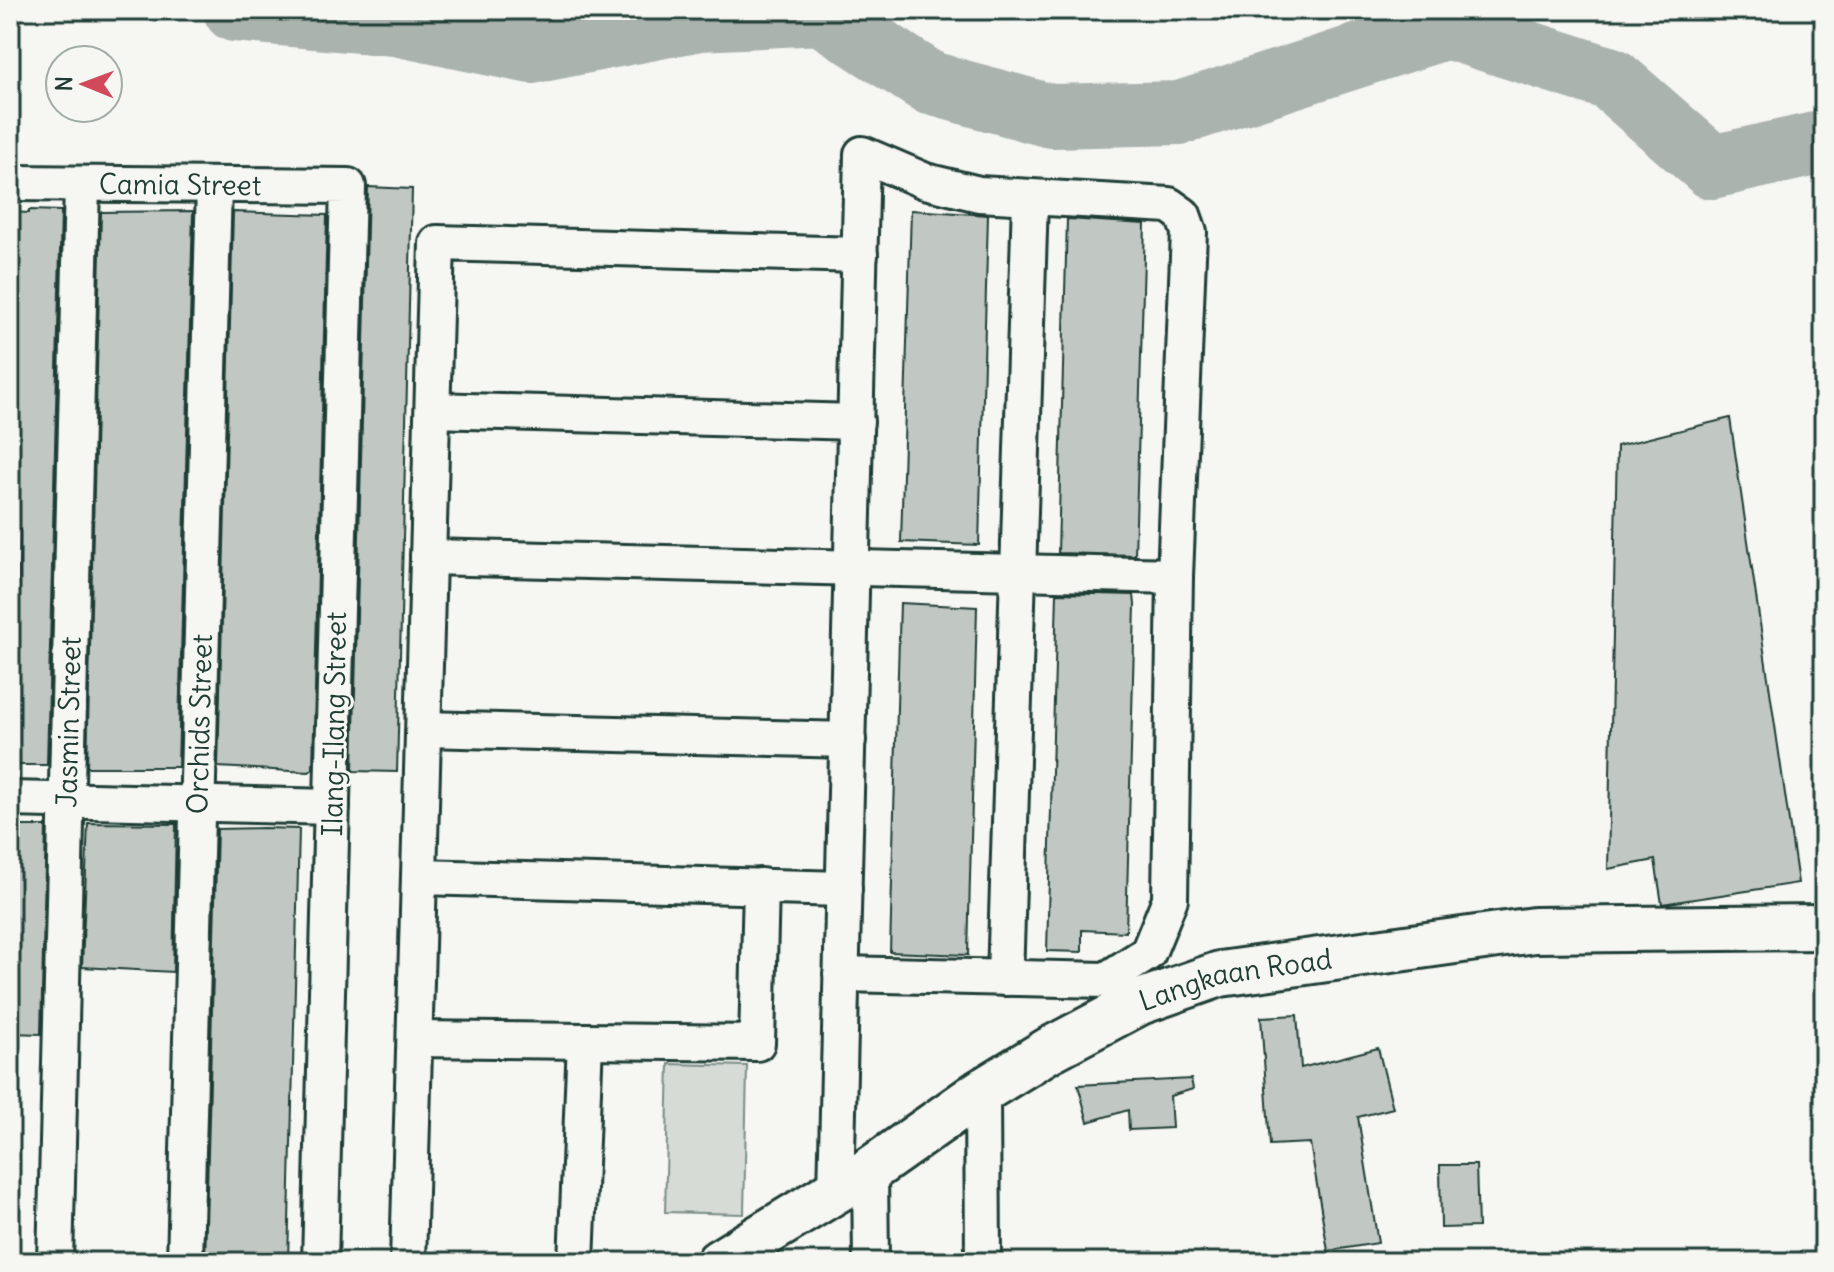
<svg xmlns="http://www.w3.org/2000/svg" width="1834" height="1272" font-family="Delius,sans-serif">
  <style>
    .green { fill: #d6dbd6; stroke: #7a8c85; stroke-width: 2 }
    .lines { fill: none; stroke-linecap: round; stroke-linejoin: round }
    .river { stroke: #aab3ae; stroke-width: 64 }
    .building { fill: #c1c8c3; stroke: #1f3d34; stroke-width: 2 }
    .minor-casing { stroke: #1f3d34; stroke-width: 40 }
    .tertiary-casing { stroke: #1f3d34; stroke-width: 50 }
    .minor { stroke: #f6f6f2; stroke-width: 34 }
    .tertiary { stroke: #f6f6f2; stroke-width: 44 }
    .labels { text-anchor: middle; stroke-width: 6; stroke-linejoin: round; paint-order: stroke }
    .street-label { font-size: 28px; fill: #1f3d34; stroke: #f6f6f2 }
  </style>
  <rect width="100%" height="100%" fill="#f6f6f2"/>
  <filter id="ink" filterUnits="userSpaceOnUse"><feTurbulence type="fractalNoise" baseFrequency=".0125" numOctaves="2"/><feDisplacementMap in="SourceGraphic" scale="16" xChannelSelector="R" yChannelSelector="G"/><feConvolveMatrix kernelMatrix="1 2 1 2 8 2 1 2 1" color-interpolation-filters="sRGB"/></filter>
  <g filter="url(#ink)">
    <polygon class="green" points="669,1064 747,1066 744,1214 665,1212"/>
    <g class="lines">
      <polyline class="river" points="235,10 395,24 531,52 699,19 821,13 930,83 1051,116 1180,113 1447,27 1611,79 1712,167 1824,142"/>
    </g>
    <g class="building">
      <polygon points="368,187 412,189 397,772 353,771"/>
      <polygon points="29,210 61,211 47,765 14,765 20,529 10,529 10,212 29,213"/>
      <polygon points="911,210 988,215 979,545 901,542"/>
      <polygon points="193,211 178,767 87,767 101,212"/>
      <polygon points="233,212 327,215 313,769 309,772 218,767"/>
      <polygon points="1067,219 1145,224 1135,555 1058,553"/>
      <polygon points="1730,418 1798,883 1662,904 1655,860 1608,869 1617,446"/>
      <polygon points="1057,593 1134,595 1135,605 1126,932 1082,930 1082,952 1047,951"/>
      <polygon points="900,603 977,607 968,955 890,952"/>
      <polygon points="88,823 176,824 173,972 82,967"/>
      <polygon points="13,826 46,826 41,1034 10,1033"/>
      <polygon points="264,828 299,829 288,1262 205,1262 217,829"/>
      <polygon points="1297,1015 1301,1068 1378,1048 1393,1108 1358,1117 1378,1243 1328,1251 1310,1143 1270,1145 1261,1017"/>
      <polygon points="1191,1079 1193,1089 1170,1096 1172,1128 1129,1130 1128,1110 1088,1122 1078,1085"/>
      <polygon points="1440,1165 1476,1165 1478,1227 1441,1228"/>
    </g>
    <g class="lines">
      <defs>
        <g id="minor">
          <path id="s1" d="M10,183l338,3 -28,1076"/>
          <polyline points="433,410 856,422"/>
          <polyline points="428,557 1175,576"/>
          <polyline points="424,729 848,740"/>
          <polyline points="10,799 332,807"/>
          <polyline points="419,877 844,889"/>
          <polyline points="1005,978 1030,200"/>
          <polyline points="415,1039 757,1043 761,886"/>
          <polyline points="982,1091 983,1262"/>
          <polyline points="870,1170 871,1262"/>
          <polyline points="836,1191 862,154 925,181 979,194 1169,205 1183,215 1189,232 1175,576 1170,899 1148,953 1106,980 841,974"/>
          <path id="s2" d="M55,1262l27,-1078"/>
          <path id="s3" d="M185,1262l29,-1077"/>
          <polyline points="408,1262 437,243 860,255"/>
          <polyline points="576,1262 585,1041"/>
        </g>
        <g id="tertiary">
          <path id="s4" d="M719,1262l151,-92 112,-79 67,-41 91,-48 80,-28 314,-44 290,-3"/>
        </g>
      </defs>
      <use href="#minor" class="minor-casing"/>
      <use href="#tertiary" class="tertiary-casing"/>
      <use href="#minor" class="minor"/>
      <use href="#tertiary" class="tertiary"/>
    </g>
  </g>
  <g class="labels">
    <g class="street-label">
      <text dy="10" stroke="none"><textPath href="#s1" startOffset="170">Camia Street</textPath></text>
      <text dy="10" stroke="none"><textPath href="#s2" startOffset="540">Jasmin Street</textPath></text>
      <text dy="10" stroke="none"><textPath href="#s3" startOffset="538">Orchids Street</textPath></text>
      <text transform="translate(334 724) rotate(-89)" y="10">Ilang-Ilang Street</text>
      <text dy="10" stroke="none"><textPath href="#s4" startOffset="594">Langkaan Road</textPath></text>
    </g>
  </g>
  <rect width="1834" height="1272" fill="none" stroke="#f6f6f2" stroke-width="40"/>
  <rect x="20" y="20" width="1794" height="1232" fill="none" stroke="#1f3d34" stroke-width="3" filter="url(#ink)"/>
  <g transform="translate(84 84) rotate(271)"><circle r="38" fill="#f6f6f2" stroke="#a0aca6" stroke-width="2"/>
  <path d="M0-6L14 30L0 20L-14 30Z" fill="#d1495b"/>
  <text y="-12" font-size="22" font-weight="bold" text-anchor="middle" fill="#1f3d34">N</text>
  </g>
</svg>
